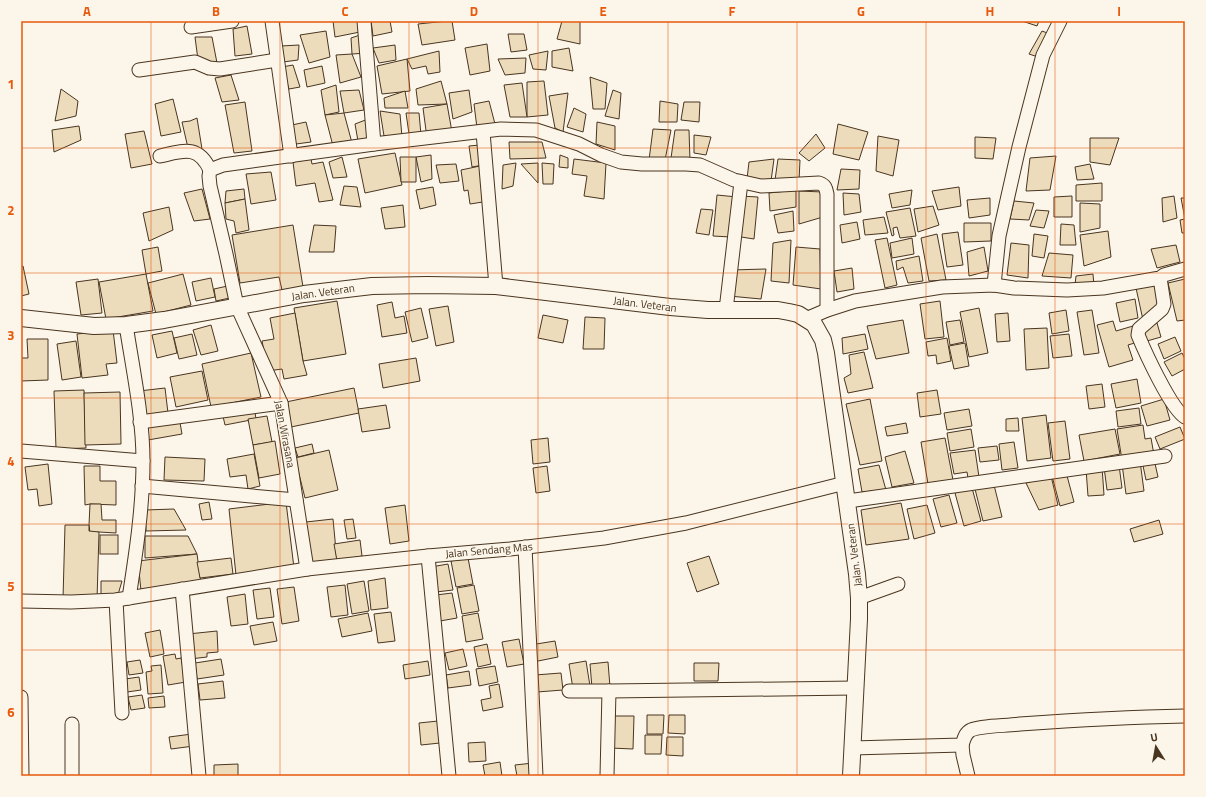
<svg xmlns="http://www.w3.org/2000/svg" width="1206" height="797" font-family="'Titillium Web',sans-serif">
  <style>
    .building { fill: #ecdcbc; stroke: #4a3520 }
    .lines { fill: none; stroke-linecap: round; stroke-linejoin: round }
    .minor-casing { stroke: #4a3520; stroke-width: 15 }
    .tertiary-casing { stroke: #4a3520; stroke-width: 18 }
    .minor { stroke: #fbf6e9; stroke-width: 13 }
    .tertiary { stroke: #fbf6e9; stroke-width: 16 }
    .grid { fill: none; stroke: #e8590c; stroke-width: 1; stroke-opacity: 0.55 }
    .labels { text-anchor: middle; stroke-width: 3; stroke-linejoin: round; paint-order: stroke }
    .street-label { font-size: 11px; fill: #4a3520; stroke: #fbf6e9 }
    .neatline { fill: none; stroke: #e8590c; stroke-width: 1.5 }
    .grid-label { font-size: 13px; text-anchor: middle; font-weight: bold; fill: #e8590c }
  </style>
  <rect width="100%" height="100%" fill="#fbf6e9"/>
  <g class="building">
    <polygon points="333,21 358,21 360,32 335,37"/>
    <polygon points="371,21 390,21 392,32 373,36"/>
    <polygon points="447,21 452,21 455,40 422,45 418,24"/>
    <polygon points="562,21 580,21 580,44 557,39"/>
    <polygon points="1022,21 1039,21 1037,26"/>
    <polygon points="247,26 252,54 235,56 233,29"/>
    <polygon points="326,31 330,57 309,63 300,35"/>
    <polygon points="1042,31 1050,34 1038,57 1029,54"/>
    <polygon points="508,34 524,34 527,50 511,52"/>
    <polygon points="360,35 367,53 352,54 351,38"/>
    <polygon points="195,37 212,37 217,63 198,60"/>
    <polygon points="487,44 490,71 470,75 465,48"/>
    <polygon points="299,45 298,60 283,62 281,46"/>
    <polygon points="395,45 396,60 379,63 373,48"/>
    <polygon points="569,48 573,71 552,67 552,51"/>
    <polygon points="439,51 440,72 428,74 426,66 412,69 407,59"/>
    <polygon points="548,51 546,70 533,69 529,55"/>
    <polygon points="352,54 361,77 340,83 336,55"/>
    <polygon points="526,58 525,73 505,75 498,59"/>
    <polygon points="407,59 410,91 382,94 377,66"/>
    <polygon points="293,65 300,87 289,89 282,67"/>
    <polygon points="322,66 325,83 307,87 304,70"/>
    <polygon points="231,75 239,100 222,102 215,78"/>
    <polygon points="590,77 607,83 605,109 593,109"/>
    <polygon points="441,81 447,104 418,105 416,89"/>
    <polygon points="544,81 548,115 527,117 527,82"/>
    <polygon points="522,83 527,117 510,117 504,85"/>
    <polygon points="336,85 339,112 325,115 321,90"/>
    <polygon points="61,89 78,101 76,116 55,121"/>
    <polygon points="359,90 364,110 344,113 340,91"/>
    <polygon points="469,90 472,112 453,119 449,93"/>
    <polygon points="613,90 621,93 619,119 605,116"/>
    <polygon points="405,91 408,108 385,108 384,98"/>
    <polygon points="568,93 563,132 555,128 549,96"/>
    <polygon points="173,99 181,132 161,136 155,104"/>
    <polygon points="489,101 495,124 477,128 474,104"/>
    <polygon points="660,101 678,104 677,122 659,122"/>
    <polygon points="245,102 252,151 234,153 225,105"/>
    <polygon points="684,102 700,102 699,122 681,120"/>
    <polygon points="447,104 452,132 427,138 423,108"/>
    <polygon points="574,108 586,114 583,132 567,127"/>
    <polygon points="380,111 400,114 402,137 384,136"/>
    <polygon points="344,113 352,143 334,150 325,115"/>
    <polygon points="406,113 419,113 421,135 409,134"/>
    <polygon points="197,118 202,149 188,148 182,122 190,121"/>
    <polygon points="368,119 370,140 358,141 355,124"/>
    <polygon points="306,122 311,142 296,144 287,126"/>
    <polygon points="597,122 615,126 615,150 596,144"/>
    <polygon points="838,124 868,132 859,160 833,154"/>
    <polygon points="79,126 81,140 54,152 52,130"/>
    <polygon points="653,129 671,130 665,160 649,160"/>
    <polygon points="675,130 689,130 690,162 671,158"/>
    <polygon points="144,131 152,164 131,168 125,134"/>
    <polygon points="816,134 825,148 809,161 799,153"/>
    <polygon points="694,135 711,137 706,155 694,153"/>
    <polygon points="878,136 899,140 893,176 876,171"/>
    <polygon points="975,137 996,138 993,159 975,158"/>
    <polygon points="1090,138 1119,138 1110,165 1090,162"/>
    <polygon points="509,142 542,142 546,158 510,159"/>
    <polygon points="480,145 483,165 472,167 469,146"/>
    <polygon points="395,153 402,185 365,193 358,159"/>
    <polygon points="431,155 432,179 421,182 416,157"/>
    <polygon points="560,155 568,158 568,168 559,167"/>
    <polygon points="1056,156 1050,190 1026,191 1030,158"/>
    <polygon points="342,157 347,177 333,178 329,162"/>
    <polygon points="400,157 416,157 416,182 401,182"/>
    <polygon points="311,159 312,164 323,162 333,200 319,202 315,183 296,186 293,162"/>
    <polygon points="574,159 606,163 604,199 584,196 587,176 572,174"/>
    <polygon points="774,159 771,181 747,179 749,162"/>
    <polygon points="778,159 800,160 799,181 775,180"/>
    <polygon points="516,163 513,186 502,189 503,165"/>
    <polygon points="538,163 538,183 521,164"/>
    <polygon points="542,163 554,164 553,184 543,184"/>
    <polygon points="456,164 459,181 440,183 436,165"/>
    <polygon points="1090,164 1094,179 1077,180 1075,167"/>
    <polygon points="480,166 489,201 470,204 468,190 464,191 461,170"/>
    <polygon points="841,169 860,170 859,189 837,190"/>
    <polygon points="271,172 276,200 251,204 246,174"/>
    <polygon points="1102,183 1102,201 1076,201 1076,185"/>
    <polygon points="344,186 357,187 361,207 340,205"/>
    <polygon points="433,187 436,205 420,209 416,190"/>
    <polygon points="959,187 961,206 938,210 932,191"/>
    <polygon points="202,189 210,219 194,221 184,193"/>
    <polygon points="244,189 245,199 225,203 226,191"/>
    <polygon points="796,190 796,207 770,211 769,193"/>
    <polygon points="912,190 910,205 892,208 889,194"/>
    <polygon points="799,191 823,192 823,217 799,224"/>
    <polygon points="843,193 859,194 861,212 844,215"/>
    <polygon points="717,195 737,197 731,237 713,236"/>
    <polygon points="740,196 758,197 754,239 735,236"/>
    <polygon points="1072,196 1072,217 1054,217 1054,197"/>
    <polygon points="1174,196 1177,218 1163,222 1162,198"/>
    <polygon points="990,198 990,215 969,218 967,200"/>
    <polygon points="1181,198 1185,198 1185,219"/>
    <polygon points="245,199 249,230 236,233 234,221 226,219 225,203"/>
    <polygon points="1014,201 1034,203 1029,220 1010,219"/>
    <polygon points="1080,203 1100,204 1100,228 1080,232"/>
    <polygon points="403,205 405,227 385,229 381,208"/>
    <polygon points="933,206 939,225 918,232 914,209"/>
    <polygon points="169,207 173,230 149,241 143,213"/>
    <polygon points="910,208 916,236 900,238 897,227 893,228 894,235 892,236 886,212"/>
    <polygon points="701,209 713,210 709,235 696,233"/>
    <polygon points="1036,210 1049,211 1044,228 1030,226"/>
    <polygon points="793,211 794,231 778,233 774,215"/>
    <polygon points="884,217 888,233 865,235 863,220"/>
    <polygon points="1185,219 1185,233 1182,233 1180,220"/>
    <polygon points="857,222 860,239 842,243 840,225"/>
    <polygon points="964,223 991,223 991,241 964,242"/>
    <polygon points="1061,224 1074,225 1076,245 1060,245"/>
    <polygon points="293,225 303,287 282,290 279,277 240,283 232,235"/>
    <polygon points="314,225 336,226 334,252 309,252"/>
    <polygon points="1108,231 1111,257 1084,266 1080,235"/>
    <polygon points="958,232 963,265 947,267 942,234"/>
    <polygon points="937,234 946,280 929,281 921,238"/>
    <polygon points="1034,234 1048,236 1044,258 1032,256"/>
    <polygon points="887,238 897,285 885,288 875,240"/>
    <polygon points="912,238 914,254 892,258 890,243"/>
    <polygon points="791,240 789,283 771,281 773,243"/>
    <polygon points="1011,243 1029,245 1028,278 1007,275"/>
    <polygon points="1176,245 1180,262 1157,268 1151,249"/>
    <polygon points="158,247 162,271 146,274 142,250"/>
    <polygon points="796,247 820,249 821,289 793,285"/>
    <polygon points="984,247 988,271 969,276 967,252"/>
    <polygon points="1049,253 1073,255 1071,278 1042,276"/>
    <polygon points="919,256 923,281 908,283 903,267 897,270 896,261"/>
    <polygon points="21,266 23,266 29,294 21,296"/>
    <polygon points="852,268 854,289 837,292 834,271"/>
    <polygon points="766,269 761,299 729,296 731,270"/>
    <polygon points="146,274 153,311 106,319 99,282"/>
    <polygon points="183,274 191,305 156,314 148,283"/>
    <polygon points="1093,274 1094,286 1075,285 1076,276"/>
    <polygon points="211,278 215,297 196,301 192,282"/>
    <polygon points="98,279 102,313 81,315 76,282"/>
    <polygon points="1185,279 1185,320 1177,321 1168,283"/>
    <polygon points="1156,284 1160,306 1143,320 1136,288"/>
    <polygon points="232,285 234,297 216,301 214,289"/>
    <polygon points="1135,299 1138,318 1120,322 1116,303"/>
    <polygon points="337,301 346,354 303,361 294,308"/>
    <polygon points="940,301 944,337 925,339 920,304"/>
    <polygon points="392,302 395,318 404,316 407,333 382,337 377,305"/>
    <polygon points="448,306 454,342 436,346 429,309"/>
    <polygon points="421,308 428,338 412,342 405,312"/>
    <polygon points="979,308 988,353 969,357 960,312"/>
    <polygon points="1066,310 1069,331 1052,334 1049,313"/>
    <polygon points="1092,310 1099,353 1084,355 1077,312"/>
    <polygon points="295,313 303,361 307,375 284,379 282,369 268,371 262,341 274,339 270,318"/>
    <polygon points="1008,313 1010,341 997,342 995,314"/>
    <polygon points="543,315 568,320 563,343 538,338"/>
    <polygon points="585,317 605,318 604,349 583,349"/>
    <polygon points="903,320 909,353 876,359 867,326"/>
    <polygon points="960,320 964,342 950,345 946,322"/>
    <polygon points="1113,321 1116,331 1133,326 1138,342 1128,345 1133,360 1109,367 1097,325"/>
    <polygon points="1157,323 1161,337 1147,341 1143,327"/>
    <polygon points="211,325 218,351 201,355 193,330"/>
    <polygon points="1047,328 1049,368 1026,370 1024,329"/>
    <polygon points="113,330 117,363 106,364 108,375 82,378 77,334"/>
    <polygon points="172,331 177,353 157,358 152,335"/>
    <polygon points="192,334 197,355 179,359 174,338"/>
    <polygon points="865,334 868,349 843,354 842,338"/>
    <polygon points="1069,334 1072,356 1053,358 1050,336"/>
    <polygon points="1175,337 1181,351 1164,359 1158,344"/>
    <polygon points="947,338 951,361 937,364 936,355 928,356 926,342"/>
    <polygon points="27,339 48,339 48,380 21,381 21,358 28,358"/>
    <polygon points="76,341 81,377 62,380 57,344"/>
    <polygon points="965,343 969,366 954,369 949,346"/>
    <polygon points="864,352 873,388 848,393 844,378 851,374 849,355"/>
    <polygon points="251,353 261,397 211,407 202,364"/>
    <polygon points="1182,353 1185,359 1185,369 1172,376 1164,362"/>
    <polygon points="416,358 420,381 383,388 379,364"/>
    <polygon points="202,371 208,400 176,407 170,377"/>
    <polygon points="1137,379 1141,403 1116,408 1111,384"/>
    <polygon points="1102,384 1105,407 1089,409 1086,386"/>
    <polygon points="165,388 168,413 142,416 139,391"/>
    <polygon points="354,388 359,413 286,428 281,403"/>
    <polygon points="84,390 86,448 56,449 54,391"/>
    <polygon points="937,390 941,414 920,417 917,393"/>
    <polygon points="120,392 121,444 85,445 84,393"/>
    <polygon points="870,399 882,461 860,465 846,404"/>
    <polygon points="1164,399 1170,420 1147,426 1141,406"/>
    <polygon points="386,405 390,428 362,432 358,409"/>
    <polygon points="254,406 256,419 225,425 222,412"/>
    <polygon points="1139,408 1141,424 1118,427 1116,411"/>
    <polygon points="969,409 972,426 947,430 944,413"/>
    <polygon points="1046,415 1051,458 1027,461 1022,418"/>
    <polygon points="267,416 272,442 253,445 248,419"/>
    <polygon points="179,417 182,434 148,440 144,424"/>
    <polygon points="1018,418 1019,431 1006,431 1006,419"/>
    <polygon points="1065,421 1070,459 1053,461 1048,423"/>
    <polygon points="906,423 908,433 887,436 885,427"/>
    <polygon points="1143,425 1145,439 1151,438 1154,455 1122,460 1117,429"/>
    <polygon points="1180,427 1185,439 1160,449 1155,437"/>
    <polygon points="971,429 974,447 950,451 947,433"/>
    <polygon points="1115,429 1120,454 1084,461 1079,435"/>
    <polygon points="548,438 550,462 533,464 531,440"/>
    <polygon points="945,438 953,480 928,484 921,442"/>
    <polygon points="275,441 280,474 259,478 253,445"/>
    <polygon points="1014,442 1018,468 1002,470 999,444"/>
    <polygon points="312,444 314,453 298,457 295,448"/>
    <polygon points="997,446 999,460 980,462 978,448"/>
    <polygon points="329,450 338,490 305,498 295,458"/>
    <polygon points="975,450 979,477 968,478 967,472 954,474 950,453"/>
    <polygon points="905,451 914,483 892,487 885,457"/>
    <polygon points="254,454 260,486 248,489 246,475 230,477 227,459"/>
    <polygon points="165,457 205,459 204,481 164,480"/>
    <polygon points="1154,459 1158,477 1146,480 1142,461"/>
    <polygon points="1140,461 1144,491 1126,494 1122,464"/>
    <polygon points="48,464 52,504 39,506 37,489 28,490 25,467"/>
    <polygon points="879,465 886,490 862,492 858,469"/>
    <polygon points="1119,465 1122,488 1107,490 1104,467"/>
    <polygon points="84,466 100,466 100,481 116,481 116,505 90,504 85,505"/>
    <polygon points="547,466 550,491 536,493 533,468"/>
    <polygon points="1102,467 1104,495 1088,496 1086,469"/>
    <polygon points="1066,472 1074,502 1060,506 1052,476"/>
    <polygon points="1051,476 1058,505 1039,510 1026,483"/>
    <polygon points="994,485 1002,517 983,521 975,489"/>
    <polygon points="972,488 981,521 964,526 955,493"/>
    <polygon points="949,495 957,523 941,527 933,499"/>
    <polygon points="209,502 212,519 202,520 199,504"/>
    <polygon points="286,502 294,568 236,575 229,509"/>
    <polygon points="901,503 909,539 866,545 861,510"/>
    <polygon points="90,504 101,504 102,520 116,520 116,533 99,532 90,533 89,525"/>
    <polygon points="405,505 409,541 390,544 385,508"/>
    <polygon points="927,505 935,533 914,539 907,509"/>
    <polygon points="174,509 186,530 146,531 145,510"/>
    <polygon points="333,519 337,561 310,564 306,522"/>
    <polygon points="353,519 356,538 347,539 344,520"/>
    <polygon points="1159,520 1163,534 1134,542 1130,529"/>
    <polygon points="65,525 89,525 89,531 99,532 97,600 63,599"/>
    <rect x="100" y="535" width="18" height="19"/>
    <polygon points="145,536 188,536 197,554 145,558"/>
    <polygon points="360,540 362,556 337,561 334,544"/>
    <polygon points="197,554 201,583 141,591 138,561"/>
    <polygon points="709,556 719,584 697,592 687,563"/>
    <polygon points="231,558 233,574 200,578 197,562"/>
    <polygon points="468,558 473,584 456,587 451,561"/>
    <polygon points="448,564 453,590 436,592 431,567"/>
    <polygon points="385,578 388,608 371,610 368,581"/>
    <polygon points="101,581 122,581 117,598 101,598"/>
    <polygon points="364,581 369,611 352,614 347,584"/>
    <polygon points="345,585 348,615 331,617 327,587"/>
    <polygon points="474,585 479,611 462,614 457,588"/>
    <polygon points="294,587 299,621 282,624 277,589"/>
    <polygon points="270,588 274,617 257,619 253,590"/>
    <polygon points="452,593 457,618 440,621 436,595"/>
    <polygon points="245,594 248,624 231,626 227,597"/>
    <polygon points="391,612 395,641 378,643 374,614"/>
    <polygon points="368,613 372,631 342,637 338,619"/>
    <polygon points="478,613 483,639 466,642 462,616"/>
    <polygon points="273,622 277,641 254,645 250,626"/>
    <polygon points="160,630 164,654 150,657 145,633"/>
    <polygon points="217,631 218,652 207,653 207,657 190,659 188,634"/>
    <polygon points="519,639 524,664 507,667 502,642"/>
    <polygon points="555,641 558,657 533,662 530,645"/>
    <polygon points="487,644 491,664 478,667 474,647"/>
    <polygon points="463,649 467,666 449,670 445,653"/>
    <polygon points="175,654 176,659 181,658 186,682 168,685 163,656"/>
    <polygon points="221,659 224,675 197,679 195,663"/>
    <polygon points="140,660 143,673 129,675 127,662"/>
    <polygon points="428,661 430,675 405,679 403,665"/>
    <polygon points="586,661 590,686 573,689 569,664"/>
    <polygon points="608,662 610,687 592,688 590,664"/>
    <polygon points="694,663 719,663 718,681 694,681"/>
    <polygon points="161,665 163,693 148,694 146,672 152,671 151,666"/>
    <polygon points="495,666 498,682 479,686 476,669"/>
    <polygon points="469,671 471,685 448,688 446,675"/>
    <polygon points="561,673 563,690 537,692 535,675"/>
    <polygon points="139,677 141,690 127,692 125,679"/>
    <polygon points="223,681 225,698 200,700 198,684"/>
    <polygon points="499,684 503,707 483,711 481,700 491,698 489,686"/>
    <polygon points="142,695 145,708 131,710 128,697"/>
    <polygon points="164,696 165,707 149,708 148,698"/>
    <polygon points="647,715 664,715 663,734 647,734"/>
    <polygon points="669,715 685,715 685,734 668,733"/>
    <polygon points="611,716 634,716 633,749 611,748"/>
    <polygon points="438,721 440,743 421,745 419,723"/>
    <polygon points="192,734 194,746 171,749 169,737"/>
    <polygon points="645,735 662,735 661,754 645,754"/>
    <polygon points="667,737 683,737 683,756 666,755"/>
    <polygon points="485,742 486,761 469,762 468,743"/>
    <polygon points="500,762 502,776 485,776 483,765"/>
    <polygon points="533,763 535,776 517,776 515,765"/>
    <polygon points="238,764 238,776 214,776 214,765"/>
  </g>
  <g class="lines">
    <defs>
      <g id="minor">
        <polyline points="272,21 291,156"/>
        <polyline points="364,21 374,144"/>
        <polyline points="191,27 232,21"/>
        <polyline points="139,70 195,62 209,68 220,69 277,60"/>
        <polyline points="483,132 496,286"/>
        <path d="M160,156c23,-5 38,-12 50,14"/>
        <path d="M1160,278l4,26 -2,5 -23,20 -1,6c7,17 33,74 47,82"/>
        <polyline points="994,285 999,236 1019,147 1043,55 1060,21"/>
        <polyline points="726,310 741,182"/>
        <polyline points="806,319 827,310 855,301 942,287 994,285 1014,288 1067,290 1103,288 1160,278 1164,275 1185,269"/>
        <path d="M126,325c7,45 17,92 17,136 0,46 -7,92 -14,137"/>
        <polyline points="140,422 281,403"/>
        <polyline points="21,451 143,461"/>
        <polyline points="142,486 296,500"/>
        <polyline points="848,501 1165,456"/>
        <polyline points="525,547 536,776"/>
        <polyline points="428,556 449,776"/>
        <path d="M307,569l-26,-166 -44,-97 -11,-52 -16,-68 -1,-10 1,-6 13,-5 151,-21 127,-15 35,1 43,14 22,11 20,7 21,2h44l14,1 34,15 27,6 58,-3c6,2 7,5 8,11v116"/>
        <polyline points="182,589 199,776"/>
        <polyline points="859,598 898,584"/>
        <polyline points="116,600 122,713"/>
        <polyline points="21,601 71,602 116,600 307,569 428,556 510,549 604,538 686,523 845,483"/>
        <polyline points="569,691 609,691 607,776"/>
        <polyline points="609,691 855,688"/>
        <polyline points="21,697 22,776"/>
        <polyline points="72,724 72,776"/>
        <polyline points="962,745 963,755 968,776"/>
        <path d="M852,748l110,-3c2,-6 3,-12 9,-15 11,-5 36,-4 49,-6 55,-4 110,-7 165,-8"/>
      </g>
      <polyline id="tertiary" points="21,318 94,326 126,325 164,320 304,294 372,286 427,285 496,286 670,307 708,310 778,310 789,312 798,314 814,324 823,340 826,353 857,574 859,598 859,619 851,776"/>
    </defs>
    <use href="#minor" class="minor-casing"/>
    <use href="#tertiary" class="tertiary-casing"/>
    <use href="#minor" class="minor"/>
    <use href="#tertiary" class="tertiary"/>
  </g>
  <path class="grid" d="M151,21v755M280,21v755M409,21v755M538,21v755M668,21v755M797,21v755M926,21v755M1055,21v755M21,148h1164M21,273h1164M21,398h1164M21,524h1164M21,650h1164"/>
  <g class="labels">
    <g class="street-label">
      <text transform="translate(323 292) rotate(-8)" y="4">Jalan. Veteran</text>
      <text transform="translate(645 304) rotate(7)" y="4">Jalan. Veteran</text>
      <text transform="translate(285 434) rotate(79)" y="4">Jalan Wirasana</text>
      <text transform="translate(489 550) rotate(-5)" y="4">Jalan Sendang Mas</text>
      <text transform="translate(854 555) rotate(-97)" y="4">Jalan. Veteran</text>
    </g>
  </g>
  <rect width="1206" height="797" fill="none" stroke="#fbf6e9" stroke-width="44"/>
  <g transform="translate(1156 747) rotate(349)" stroke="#fbf6e9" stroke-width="3" paint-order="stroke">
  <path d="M0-3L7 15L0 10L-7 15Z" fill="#4a3520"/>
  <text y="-6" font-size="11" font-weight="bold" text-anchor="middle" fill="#4a3520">U</text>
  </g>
  <rect x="22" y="22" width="1162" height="753" class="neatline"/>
  <g class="grid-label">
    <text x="87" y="16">A</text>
    <text x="216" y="16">B</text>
    <text x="345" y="16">C</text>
    <text x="474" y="16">D</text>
    <text x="603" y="16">E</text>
    <text x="732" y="16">F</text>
    <text x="861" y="16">G</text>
    <text x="990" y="16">H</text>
    <text x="1119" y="16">I</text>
    <text x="11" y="89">1</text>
    <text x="11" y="215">2</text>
    <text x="11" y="340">3</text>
    <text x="11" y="466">4</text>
    <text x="11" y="591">5</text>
    <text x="11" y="717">6</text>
  </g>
</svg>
